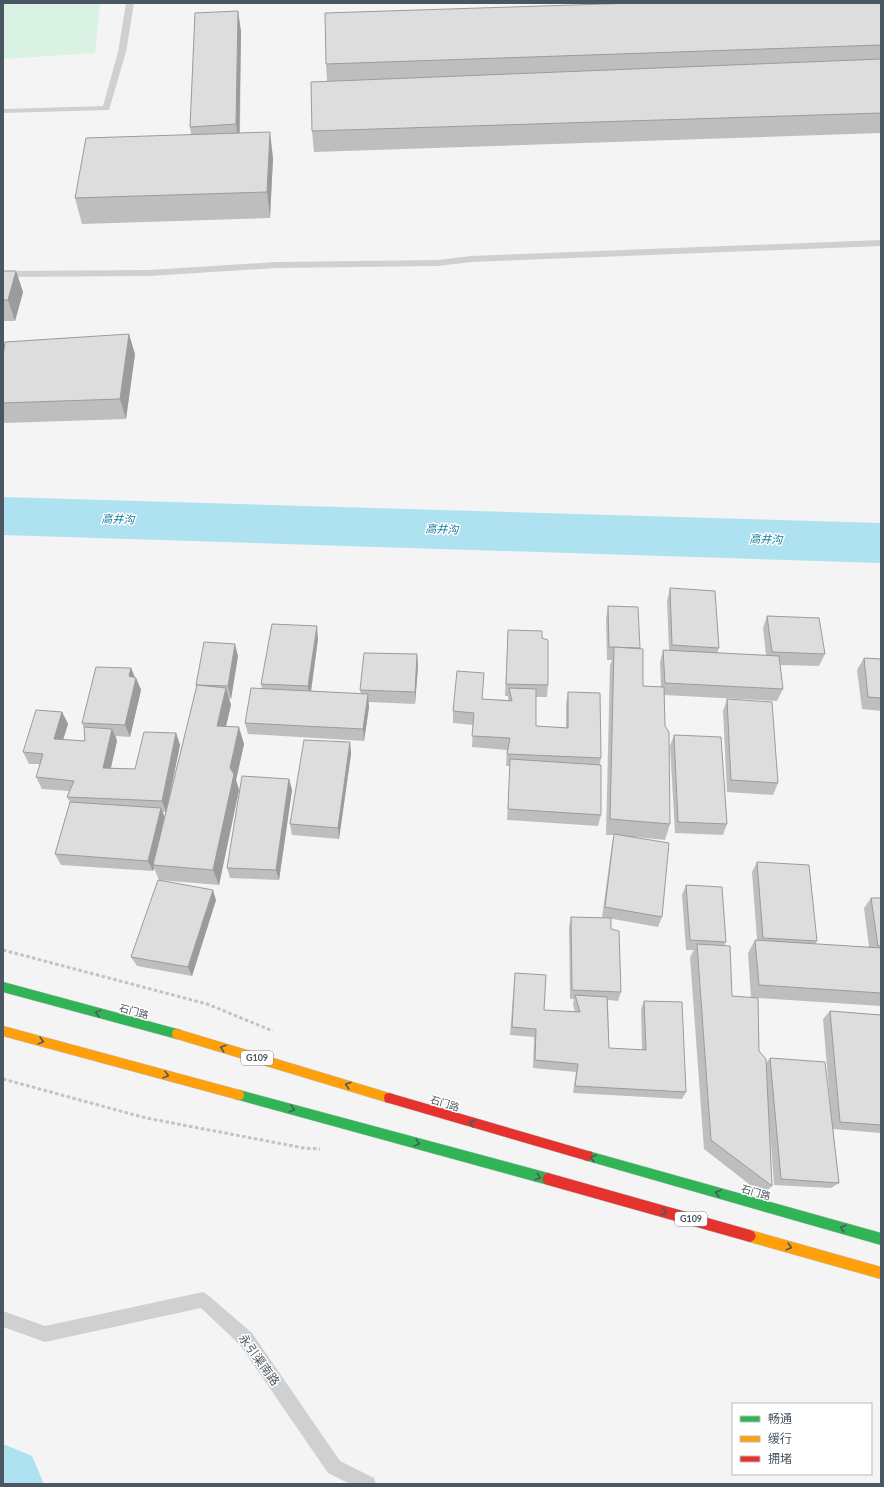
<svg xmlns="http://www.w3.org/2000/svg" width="884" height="1487" font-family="Lato,'Noto Sans SC',sans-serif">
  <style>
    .green { fill: #d9f2e3 }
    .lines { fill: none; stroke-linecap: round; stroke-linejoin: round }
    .river { fill: #aee2f0; fill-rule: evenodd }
    .fast-casing { stroke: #b9bec3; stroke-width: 1 }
    .slow-casing { stroke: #b9bec3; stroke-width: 1 }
    .jam-casing { stroke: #b9bec3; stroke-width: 1 }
    .path { stroke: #bcc7c4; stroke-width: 3; stroke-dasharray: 3.5 2.5; stroke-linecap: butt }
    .lane { fill: #ced0d2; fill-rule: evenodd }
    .fast { fill: #30b455; fill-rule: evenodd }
    .slow { fill: #ff9f0a; fill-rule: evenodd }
    .jam { fill: #e5322d; fill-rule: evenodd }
    .wall { fill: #bebebf; fill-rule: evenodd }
    .shaded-wall { fill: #9b9b9b }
    .building { fill: #ddddde; stroke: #9b9b9b }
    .oneway { stroke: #495b60 }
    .labels { text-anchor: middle; stroke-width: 3; stroke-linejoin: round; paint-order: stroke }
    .shield { fill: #fff; stroke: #808990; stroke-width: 1 }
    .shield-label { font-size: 9px; font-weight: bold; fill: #4a5661 }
    .street-label { font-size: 10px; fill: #4a5661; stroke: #fff }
    .water-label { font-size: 11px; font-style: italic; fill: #0c7c9b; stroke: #fff }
    .near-street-label { font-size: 12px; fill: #4a5661; stroke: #fff }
  </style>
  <rect width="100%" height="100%" fill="#f4f4f4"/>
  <polygon class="green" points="3,3 100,3 95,53 3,59"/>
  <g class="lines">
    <g class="river">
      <polygon points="3,497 881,523 881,563 3,535"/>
      <polygon points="3,1444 32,1456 44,1484 3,1484"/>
    </g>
    <defs>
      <g id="fast">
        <polygon points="3,982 177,1029 181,1030 182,1034 181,1038 177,1039 3,992"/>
        <polygon points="239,1090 548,1173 552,1175 554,1179 552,1183 548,1185 239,1100 235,1099 234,1095 235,1091"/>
        <polygon points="588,1151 881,1233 881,1245 588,1161 584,1160 583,1156 584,1152"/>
      </g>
      <g id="slow">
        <polygon points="3,1026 239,1090 243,1091 244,1095 243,1099 239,1100 3,1036"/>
        <polygon points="177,1029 389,1093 393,1094 394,1098 393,1102 389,1103 177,1039 173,1038 172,1034 173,1030"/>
        <polygon points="750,1230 881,1267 881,1279 750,1242 746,1240 744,1236 746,1232"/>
      </g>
      <g id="jam">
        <polygon points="389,1093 588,1151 592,1152 593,1156 592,1160 588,1161 389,1103 385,1102 384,1098 385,1094"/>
        <polygon points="548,1173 750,1230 754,1232 756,1236 754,1240 750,1242 548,1185 544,1183 542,1179 544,1175"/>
      </g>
    </defs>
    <use href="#fast" class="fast-casing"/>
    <use href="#slow" class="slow-casing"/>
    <use href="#jam" class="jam-casing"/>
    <g class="path">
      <polyline points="3,950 207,1004 273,1031"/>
      <polyline points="3,1079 146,1118 304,1148 320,1149"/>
    </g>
    <g class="lane">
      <polygon points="126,3 134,3 126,52 109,110 3,113 3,109 103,106 118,52"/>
      <polygon points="881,240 881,246 471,262 438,266 277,268 149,276 3,277 3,271 149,270 277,262 438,260 471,256"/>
      <polygon points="203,1292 208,1295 252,1333 340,1461 374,1478 376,1484 350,1484 328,1473 240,1345 201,1308 45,1342 3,1327 3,1311 45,1326"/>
    </g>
    <use href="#fast" class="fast"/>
    <use href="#slow" class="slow"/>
    <use href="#jam" class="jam"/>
  </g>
  <g class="wall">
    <polygon points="881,3 881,133 314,152 312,131 327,81 326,64"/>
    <polygon points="238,11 241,32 240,133 273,158 270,218 82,224 75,198 191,134 190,127"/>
    <polygon points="3,271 16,271 23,292 15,321 3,321"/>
    <polygon points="135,354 126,419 4,423 3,419 3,356"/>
    <polygon points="670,588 719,648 717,653 766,655 763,628 767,616 825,654 819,666 780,665 783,689 777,701 664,695 665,726 670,824 665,840 636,837 662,917 658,927 602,917 612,844 614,835 606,835 610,665 612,660 607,660 606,619 608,606 640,648 643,686 661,687 660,662 663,650 669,650 667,601"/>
    <polygon points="508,630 542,638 548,685 547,697 536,697 536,726 566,728 566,704 568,692 601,758 600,764 601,815 598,826 507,820 510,766 506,766 507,750 472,747 473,725 453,723 453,711 482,699 508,700 508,696 505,696"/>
    <polygon points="318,639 311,691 361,694 360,690 417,654 418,667 415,704 368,702 369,707 364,741 248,734 245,723 262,689 261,684"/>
    <path d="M238,656l-7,43 -2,-1 2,7 -5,21 18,18 -8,36 3,10 -20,95 -60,-5 -5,-12 -1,3 -92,-6 -6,-11 15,-52 -3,-5 2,-6 -27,-2 -6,-12 4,-13h-11l-6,-12 39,-40 6,12 -5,15 22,2 -1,-13 -2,-5 49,-55 4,10h1l5,12 -11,47 -14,-1 1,5 -6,27 24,1 41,-36 4,12 -10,51 27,-109 -1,-2zM163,812h3l-1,5z"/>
    <polygon points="864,658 881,659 881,711 862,709 857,670"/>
    <polygon points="727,699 778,783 773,795 727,792 723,711"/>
    <polygon points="674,735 727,824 723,835 675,833 670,746"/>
    <polygon points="350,742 351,754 339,839 292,835 290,824"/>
    <polygon points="289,779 292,790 279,880 230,878 227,868"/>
    <polygon points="757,862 817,941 815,944 869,947 864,908 871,898 881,898 881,1006 758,998 759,1051 766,1063 770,1058 832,1126 823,1019 830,1011 881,1015 881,1133 833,1129 839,1183 831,1188 774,1185 770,1131 772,1186 763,1195 704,1149 690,957 694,950 686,950 682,895 686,885 726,942 724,946 732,996 751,998 748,953 755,940 757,940 752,872"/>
    <polygon points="216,900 192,976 137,966 131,957"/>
    <polygon points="571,917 611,929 621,992 618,1001 608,1000 609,1048 642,1050 641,1009 644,1001 686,1092 682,1099 573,1093 576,1072 533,1068 534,1037 510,1035 514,982 515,973 544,1010 575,1012 573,1004 574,999 570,999 569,927"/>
  </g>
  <g class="shaded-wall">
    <polygon points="238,11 241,32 239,145 236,124"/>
    <polygon points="270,132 273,158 270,218 267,192"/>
    <polygon points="16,271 23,292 15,321 8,300"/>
    <polygon points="129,334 135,354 126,419 120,399"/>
    <polygon points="317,626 318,639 310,698 308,686"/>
    <polygon points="235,644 238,656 231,699 228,686"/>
    <polygon points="417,654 418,667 415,704 415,692"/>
    <polygon points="131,668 136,680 136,678 141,690 130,737 125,725 129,676"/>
    <polygon points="226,688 231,705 222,743 217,726"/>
    <polygon points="368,694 369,707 364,741 363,729"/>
    <polygon points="62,712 68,724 60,750 54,739"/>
    <polygon points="239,727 244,744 236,780 239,790 219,885 213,870 230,768"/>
    <polygon points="112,729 117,741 108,779 103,768"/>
    <polygon points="176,733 180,745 166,812 162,801"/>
    <polygon points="350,742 351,754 339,839 338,828"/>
    <polygon points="289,779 292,790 279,880 276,870"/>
    <polygon points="161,808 165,819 153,865 154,868 153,871 148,861"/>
    <polygon points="213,890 216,900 192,976 188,967"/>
  </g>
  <g class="building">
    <polygon points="635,3 881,3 881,45 326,64 325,13"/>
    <polygon points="238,11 236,124 190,127 195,13"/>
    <polygon points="881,59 881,113 312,131 311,82"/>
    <polygon points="270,132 267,192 75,198 86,138"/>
    <polygon points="3,271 16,271 8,300 3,300"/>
    <polygon points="129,334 120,399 3,403 3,356 5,342"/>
    <polygon points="670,588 715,591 719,648 672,645"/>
    <polygon points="608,606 638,607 640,648 609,647"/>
    <polygon points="767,616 819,618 825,654 772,652"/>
    <polygon points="272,624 317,626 308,686 261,684"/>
    <polygon points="508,630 542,631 542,638 548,640 548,685 506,684"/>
    <polygon points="204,642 235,644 228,686 196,685"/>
    <polygon points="614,647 643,649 643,686 664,687 665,726 669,732 670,824 610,819"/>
    <polygon points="663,650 779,656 783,689 665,683"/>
    <polygon points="364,653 417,654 415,692 360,690"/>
    <polygon points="864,658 881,659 881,698 868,697"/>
    <polygon points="96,667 131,668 129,676 136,678 125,725 82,723"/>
    <polygon points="457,671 484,673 482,699 512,701 509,688 536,689 536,726 568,728 568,692 600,693 601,758 507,754 510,738 472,736 474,713 453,711"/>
    <polygon points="197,685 226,688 217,726 239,727 230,768 234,774 213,870 153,865"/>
    <polygon points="251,688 368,694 363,729 245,723"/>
    <polygon points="727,699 772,702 778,783 731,780"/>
    <polygon points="36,710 62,712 54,739 85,741 84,727 112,729 103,768 135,769 144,732 176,733 162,801 67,797 74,781 36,777 43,754 23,752"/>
    <polygon points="674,735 721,737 727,824 678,822"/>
    <polygon points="304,740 350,742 338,828 290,824"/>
    <polygon points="510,759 601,765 601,815 508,809"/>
    <polygon points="242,776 289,779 276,870 227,868"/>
    <polygon points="70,802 161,808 148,861 55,854"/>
    <polygon points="614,834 669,843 662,917 605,907"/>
    <polygon points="757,862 809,865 817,941 763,938"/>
    <polygon points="158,880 213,890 188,967 131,957"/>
    <polygon points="686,885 722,887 726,942 690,940"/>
    <polygon points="871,898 881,898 881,946 878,946"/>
    <polygon points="571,917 611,918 611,929 619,931 621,992 572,990"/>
    <polygon points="755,940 881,948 881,993 759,985"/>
    <polygon points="697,944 730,946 732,996 758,998 759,1051 766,1059 772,1186 711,1140"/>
    <polygon points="515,973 546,975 544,1010 580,1012 575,995 607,997 609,1048 646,1050 644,1001 682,1002 686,1092 575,1086 578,1064 535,1060 536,1029 512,1027"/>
    <polygon points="830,1011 881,1015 881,1125 840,1122"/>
    <polygon points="770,1058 825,1062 839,1183 781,1179"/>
  </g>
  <defs><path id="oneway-chevron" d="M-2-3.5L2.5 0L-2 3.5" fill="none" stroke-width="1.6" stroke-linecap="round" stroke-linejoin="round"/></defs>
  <g class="oneway">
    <use href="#oneway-chevron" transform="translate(98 1013) rotate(-165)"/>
    <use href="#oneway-chevron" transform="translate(41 1041) rotate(15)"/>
    <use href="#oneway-chevron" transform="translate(223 1048) rotate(-163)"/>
    <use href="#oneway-chevron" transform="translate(166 1075) rotate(15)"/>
    <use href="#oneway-chevron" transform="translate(348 1085) rotate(-163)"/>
    <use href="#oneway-chevron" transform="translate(292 1109) rotate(15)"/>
    <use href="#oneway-chevron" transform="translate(472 1123) rotate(-163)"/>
    <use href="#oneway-chevron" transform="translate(417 1143) rotate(15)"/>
    <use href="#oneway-chevron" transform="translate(593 1158) rotate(-164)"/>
    <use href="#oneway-chevron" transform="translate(538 1177) rotate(16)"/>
    <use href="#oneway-chevron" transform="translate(718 1193) rotate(-164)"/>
    <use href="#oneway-chevron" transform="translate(664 1212) rotate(16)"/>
    <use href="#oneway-chevron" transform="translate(843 1228) rotate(-164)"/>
    <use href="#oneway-chevron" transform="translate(789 1247) rotate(16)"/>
  </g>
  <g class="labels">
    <g class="shield">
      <rect x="241" y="1051" width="32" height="14" rx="3"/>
      <rect x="675" y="1212" width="32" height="14" rx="3"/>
    </g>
    <g class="shield-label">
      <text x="257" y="1061">G109</text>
      <text x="691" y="1222">G109</text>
    </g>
    <g class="street-label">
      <text transform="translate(134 1011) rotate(15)" y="4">石门路</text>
      <text transform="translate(445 1103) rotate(17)" y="4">石门路</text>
      <text transform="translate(756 1192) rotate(16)" y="4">石门路</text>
    </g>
    <g class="water-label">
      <text transform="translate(118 519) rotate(2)" y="4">高井沟</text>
      <text transform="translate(442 529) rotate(2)" y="4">高井沟</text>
      <text transform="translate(766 539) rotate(2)" y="4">高井沟</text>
    </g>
    <g class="near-street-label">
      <text transform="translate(259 1360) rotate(54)" y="4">永引渠南路</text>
    </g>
  </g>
  <rect width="884" height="1487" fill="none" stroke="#4a5661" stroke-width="8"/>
  <rect x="732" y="1403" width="140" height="72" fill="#ffffff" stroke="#b7bbc0"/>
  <rect x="740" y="1416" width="20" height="6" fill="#30b455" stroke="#b7bbc0"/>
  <text x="768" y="1423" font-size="12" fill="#4a5661">畅通</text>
  <rect x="740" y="1436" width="20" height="6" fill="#ff9f0a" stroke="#b7bbc0"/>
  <text x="768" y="1443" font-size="12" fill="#4a5661">缓行</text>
  <rect x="740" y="1456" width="20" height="6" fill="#e5322d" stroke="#b7bbc0"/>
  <text x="768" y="1463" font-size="12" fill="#4a5661">拥堵</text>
</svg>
